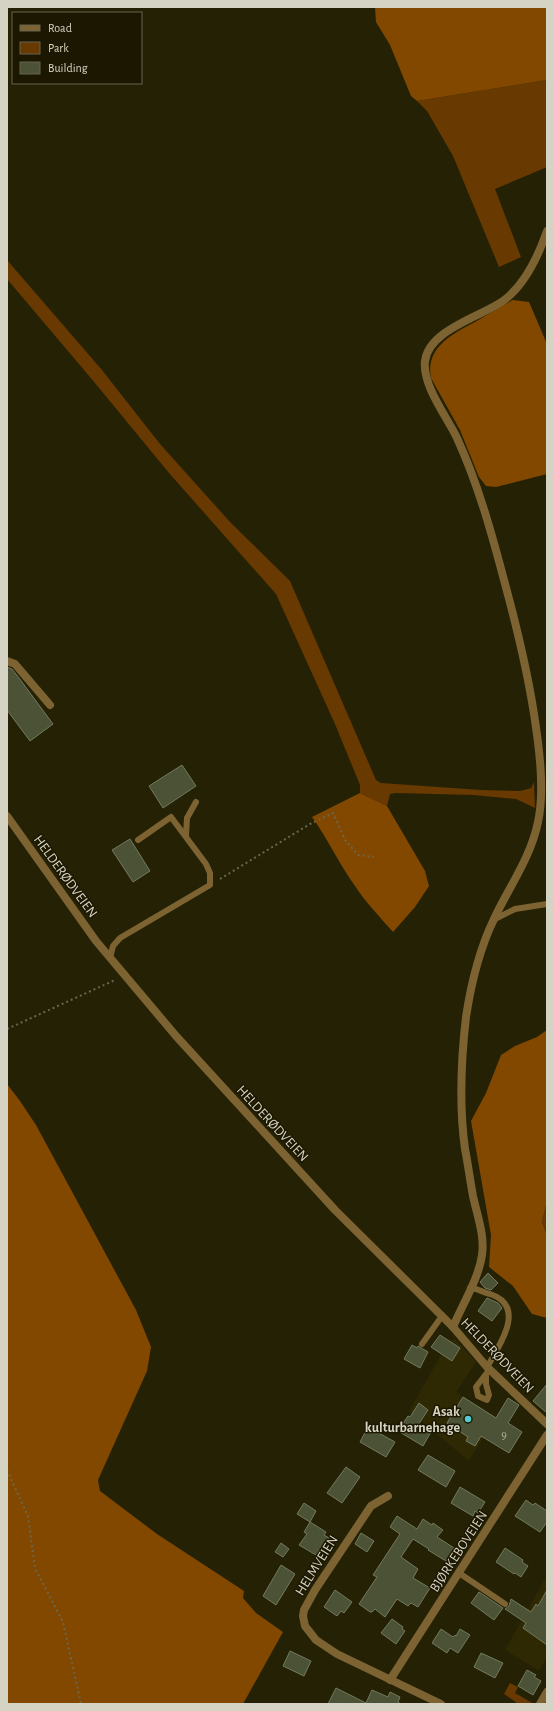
<svg xmlns="http://www.w3.org/2000/svg" width="554" height="1711" font-family="'Alegreya Sans',sans-serif">
  <style>
    .built { fill: #2e2803 }
    .green { fill: #683901 }
    .forest { fill: #824800 }
    .building { fill: #4b5236; stroke: #727a5d }
    .lines { fill: none; stroke-linecap: round; stroke-linejoin: round }
    .path { stroke: #6a674f; stroke-width: 2; stroke-dasharray: 2 3; stroke-linecap: butt }
    .service { stroke: #7d6331; stroke-width: 6 }
    .minor { stroke: #7d6331; stroke-width: 8 }
    .poi-dot { fill: #52ccd0; stroke: #1c1700; stroke-width: 1.5 }
    .labels { text-anchor: middle; stroke-width: 3; stroke-linejoin: round; paint-order: stroke }
    .number-label { font-size: 12px; fill: #b2b3a0 }
    .street-label { font-size: 14px; fill: #d5d3c3; stroke: #1c1700 }
    .poi-label { font-size: 14px; font-weight: bold; fill: #d5d3c3; stroke: #1c1700; text-anchor: end }
  </style>
  <rect width="100%" height="100%" fill="#252105"/>
  <g class="built">
    <polygon points="455,1339 476,1362 456,1392 495,1418 469,1461 409,1411 449,1341"/>
    <polygon points="546,1577 547,1657 539,1671 505,1650"/>
  </g>
  <g class="green">
    <polygon points="547,80 547,167 495,189 521,257 499,267 453,156 427,111 417,101"/>
    <polygon points="7,260 102,370 160,444 230,522 290,581 376,780 381,783 481,790 520,791 531,788 534,782 535,808 516,799 473,795 396,793 390,794 387,806 360,793 360,785 335,724 276,594 169,473 95,383 7,279"/>
    <polygon points="547,1201 547,1236 542,1222"/>
    <polygon points="510,1683 518,1687 515,1693 534,1704 516,1704 516,1702 504,1694"/>
  </g>
  <g class="forest">
    <polygon points="375,7 547,7 547,80 417,101 411,96 390,45 376,22"/>
    <path d="M513,300l16,2 18,42v130l-51,13 -10,-1 -7,-9 -19,-47 -29,-52c-6,-30 21,-44 44,-56 13,-8 25,-15 38,-22z"/>
    <path d="M360,793l27,13 38,65 4,15 -14,21 -22,25c-13,-15 -27,-29 -38,-46 -16,-22 -27,-47 -43,-69z"/>
    <polygon points="547,1030 547,1201 542,1222 547,1236 547,1318 532,1314 513,1286 489,1267 491,1235 471,1121 486,1093 501,1055 515,1046 537,1037"/>
    <polygon points="7,1084 20,1101 36,1125 136,1310 151,1347 147,1371 98,1480 100,1491 157,1534 244,1591 243,1598 256,1613 283,1632 243,1704 7,1704"/>
  </g>
  <g class="building">
    <polygon points="7,667 12,669 19,678 53,724 30,741 7,710"/>
    <polygon points="182,765 196,786 163,808 149,786"/>
    <polygon points="130,839 150,871 133,882 112,850"/>
    <polygon points="488,1273 498,1283 491,1290 485,1288 480,1282"/>
    <polygon points="487,1298 498,1303 502,1308 492,1321 478,1311"/>
    <polygon points="440,1335 460,1348 452,1361 431,1347"/>
    <polygon points="412,1345 417,1348 418,1346 428,1352 420,1368 404,1359"/>
    <polygon points="547,1384 547,1413 533,1401"/>
    <polygon points="463,1397 496,1418 508,1398 519,1405 508,1423 522,1432 509,1453 481,1436 475,1446 466,1441 468,1437 447,1423"/>
    <polygon points="419,1403 428,1410 418,1425 431,1432 423,1446 398,1431 408,1416 410,1417"/>
    <polygon points="368,1427 395,1442 386,1457 360,1442"/>
    <polygon points="428,1455 455,1471 446,1487 418,1470"/>
    <polygon points="346,1467 360,1477 342,1503 327,1493"/>
    <polygon points="460,1487 485,1502 478,1513 475,1511 473,1516 451,1503"/>
    <polygon points="526,1500 533,1505 535,1503 547,1511 547,1522 540,1532 515,1516"/>
    <polygon points="304,1503 316,1511 310,1522 297,1514"/>
    <polygon points="397,1516 417,1529 423,1519 432,1525 433,1523 443,1530 437,1537 454,1548 446,1561 428,1550 429,1549 413,1539 401,1557 418,1569 413,1578 430,1588 418,1607 411,1603 408,1606 397,1599 385,1617 375,1609 372,1612 370,1612 359,1604 377,1577 373,1575 400,1534 390,1527"/>
    <polygon points="310,1522 326,1532 324,1535 329,1538 321,1551 319,1550 316,1555 299,1545 307,1534 304,1532"/>
    <polygon points="361,1533 374,1541 367,1552 355,1544"/>
    <polygon points="281,1543 289,1549 283,1557 275,1552"/>
    <polygon points="505,1548 523,1560 522,1562 528,1566 521,1577 515,1573 514,1574 496,1562"/>
    <polygon points="281,1565 295,1574 276,1605 263,1596"/>
    <polygon points="335,1590 352,1602 344,1613 341,1611 337,1616 324,1607"/>
    <polygon points="547,1590 547,1645 523,1628 526,1623 505,1609 509,1606 511,1599 531,1612 536,1604 538,1606"/>
    <polygon points="479,1592 503,1608 494,1620 471,1603"/>
    <polygon points="392,1619 403,1627 402,1629 405,1631 396,1644 381,1633"/>
    <polygon points="441,1629 453,1637 455,1635 456,1636 460,1629 470,1635 458,1653 450,1648 447,1653 432,1643"/>
    <polygon points="290,1651 311,1661 304,1676 283,1666"/>
    <polygon points="481,1653 503,1663 495,1678 474,1667"/>
    <polygon points="527,1670 536,1675 534,1677 541,1681 533,1695 518,1686"/>
    <polygon points="336,1688 366,1703 372,1690 388,1697 390,1692 400,1697 398,1702 401,1704 328,1704"/>
  </g>
  <g class="lines">
    <g class="path">
      <polyline points="220,879 310,824 333,813 345,840 358,855 374,857"/>
      <polyline points="7,1029 115,980"/>
      <polyline points="7,1470 28,1516 35,1568 63,1622 81,1704"/>
    </g>
    <g class="service">
      <polyline points="186,835 187,818 196,802"/>
      <polyline points="493,920 515,909 547,904"/>
      <polyline points="110,958 113,946 120,938 210,885 210,873 206,864 171,817 138,840"/>
      <path d="M470,1288c11,1 11,4 20,6 37,12 10,51 -3,73"/>
      <polyline points="422,1344 442,1316"/>
      <polyline points="486,1375 486,1384 489,1395 487,1400 478,1396 476,1387 490,1369"/>
      <polyline points="459,1573 505,1604"/>
    </g>
    <g class="minor">
      <polyline points="7,661 15,664 50,705"/>
      <polyline points="7,816 96,941 176,1036 335,1210 453,1327 487,1367 547,1424"/>
      <path d="M453,1327c9,-22 26,-49 29,-72 3,-19 -5,-40 -9,-59 -3,-16 -5,-32 -8,-47 -6,-43 -4,-89 1,-132 5,-33 13,-67 28,-98 15,-32 37,-62 44,-97 7,-32 1,-76 -4,-108 -7,-45 -18,-90 -30,-134 -13,-49 -26,-96 -47,-142 -10,-21 -35,-53 -32,-77 4,-31 55,-44 78,-60 22,-16 35,-44 44,-70"/>
      <polyline points="388,1496 371,1506 315,1590 304,1610 303,1616 305,1626 316,1640 337,1654 441,1704"/>
      <polyline points="390,1680 547,1435"/>
      <polyline points="540,1704 547,1692"/>
    </g>
  </g>
  <circle class="poi-dot" cx="468" cy="1419" r="4"/>
  <g class="labels">
    <g class="number-label">
      <text x="504" y="1439">9</text>
    </g>
    <g class="street-label">
      <text transform="translate(66 876) rotate(54)" y="5">HELDERØDVEIEN</text>
      <text transform="translate(273 1123) rotate(47)" y="5">HELDERØDVEIEN</text>
      <text transform="translate(498 1355) rotate(46)" y="5">HELDERØDVEIEN</text>
      <text transform="translate(458 1551) rotate(-57)" y="5">BJØRKEBOVEIEN</text>
      <text transform="translate(316 1565) rotate(-58)" y="5">HELMVEIEN</text>
    </g>
    <g class="poi-label">
      <text x="460" y="1416">Asak<tspan x="460" dy="16">kulturbarnehage</tspan></text>
    </g>
  </g>
  <rect width="554" height="1711" fill="none" stroke="#d5d3c3" stroke-width="16"/>
  <rect x="12" y="12" width="130" height="72" fill="#1c1700" stroke="#66624e"/>
  <rect x="20" y="25" width="20" height="6" fill="#7d6331" stroke="#66624e"/>
  <text x="48" y="32" font-size="12" fill="#d5d3c3">Road</text>
  <rect x="20" y="42" width="20" height="12" fill="#683901" stroke="#66624e"/>
  <text x="48" y="52" font-size="12" fill="#d5d3c3">Park</text>
  <rect x="20" y="62" width="20" height="12" fill="#4b5236" stroke="#66624e"/>
  <text x="48" y="72" font-size="12" fill="#d5d3c3">Building</text>
</svg>
